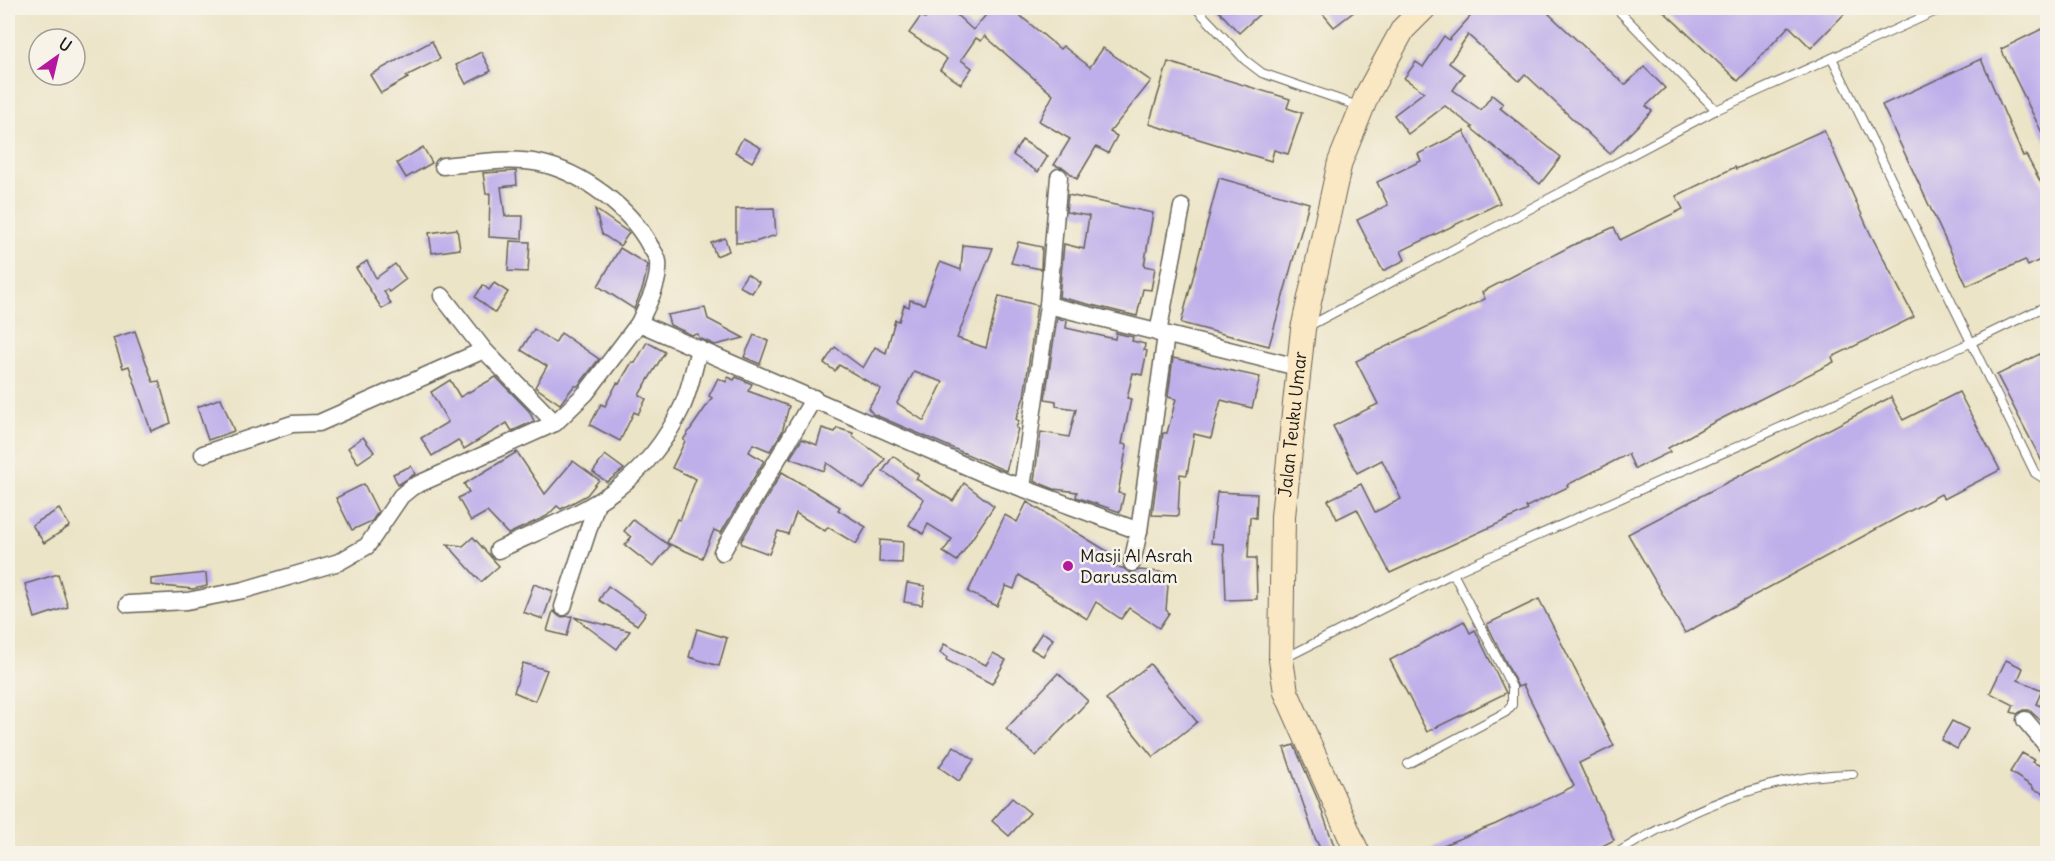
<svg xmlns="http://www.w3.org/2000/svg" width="2055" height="861" font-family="Delius,sans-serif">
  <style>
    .building { fill: #beaeea; fill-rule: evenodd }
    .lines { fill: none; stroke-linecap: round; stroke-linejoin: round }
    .service-casing { stroke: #656258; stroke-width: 10 }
    .minor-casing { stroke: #656258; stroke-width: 19 }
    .secondary-casing { stroke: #656258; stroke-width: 26 }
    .service { stroke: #fff; stroke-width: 8 }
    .minor { stroke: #fff; stroke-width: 16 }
    .secondary { stroke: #fae7c3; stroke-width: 24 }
    .poi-dot { fill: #b5179e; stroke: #f7f3e8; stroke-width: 2 }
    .labels { text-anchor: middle; stroke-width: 5; stroke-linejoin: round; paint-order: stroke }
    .street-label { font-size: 18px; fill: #1c1c1c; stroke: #f7f3e8 }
    .poi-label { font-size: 18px; fill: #1c1c1c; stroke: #f7f3e8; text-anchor: start }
  </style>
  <rect width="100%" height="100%" fill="#f7f3e8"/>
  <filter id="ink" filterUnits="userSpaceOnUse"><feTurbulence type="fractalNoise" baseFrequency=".0167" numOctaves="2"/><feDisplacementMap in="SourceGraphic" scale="12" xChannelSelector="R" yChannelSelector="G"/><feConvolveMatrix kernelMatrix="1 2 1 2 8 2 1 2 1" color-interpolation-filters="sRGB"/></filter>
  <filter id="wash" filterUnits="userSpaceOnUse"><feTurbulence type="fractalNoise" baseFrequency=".008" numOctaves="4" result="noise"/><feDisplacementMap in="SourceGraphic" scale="24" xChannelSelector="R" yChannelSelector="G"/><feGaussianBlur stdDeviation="1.35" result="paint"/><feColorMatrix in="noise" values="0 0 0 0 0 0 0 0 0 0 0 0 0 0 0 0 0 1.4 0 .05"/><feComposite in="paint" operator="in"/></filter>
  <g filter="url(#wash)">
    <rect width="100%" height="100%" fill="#ece4c7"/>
    <g id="blocks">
      <g class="building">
        <polygon points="935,8 949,8 973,30 992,8 1011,8 1060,49 1063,46 1090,67 1103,48 1151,81 1110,132 1117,136 1108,153 1096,147 1077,179 1064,168 1054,165 1070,139 1039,121 1053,95 985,36 981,41 976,38 961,60 972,68 961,84 940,70 947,59 909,33 921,16 925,18"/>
        <polygon points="1216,8 1266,8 1239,33"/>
        <polygon points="1318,8 1359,8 1334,27"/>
        <polygon points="1478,8 1555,8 1549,14 1625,85 1644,67 1665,88 1646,106 1652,111 1610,154 1525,74 1519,81 1468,35 1449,63 1464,74 1453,90 1481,110 1492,95 1503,104 1500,108 1561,157 1540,184 1471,128 1473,127 1445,106 1408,134 1394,115 1424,92 1404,78 1416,62 1423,67 1444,36 1449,40"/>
        <polygon points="1660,8 1850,8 1811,48 1789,26 1738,81"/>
        <polygon points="2048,26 2048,145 2001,49"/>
        <polygon points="432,41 440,59 406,76 408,78 381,93 370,75"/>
        <polygon points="481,52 491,71 466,84 456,65"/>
        <polygon points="1981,59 2023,156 2026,155 2048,196 2048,256 2028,266 2025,260 1967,286 1882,105"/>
        <polygon points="1168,62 1290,99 1287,108 1302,113 1288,154 1274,150 1271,161 1149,124"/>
        <polygon points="1824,130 1870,233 1914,317 1832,357 1834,362 1707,426 1668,448 1670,452 1635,469 1628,454 1567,485 1568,487 1526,507 1528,510 1390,573 1357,509 1337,519 1328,500 1361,484 1375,512 1401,499 1382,460 1357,473 1333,426 1378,404 1356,361 1485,299 1482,292 1573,245 1614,227 1620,240 1683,209 1676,196 1735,167 1736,169"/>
        <polygon points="1464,131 1500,203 1401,251 1405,260 1383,271 1357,220 1388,205 1377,182 1421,161 1418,154"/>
        <polygon points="743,138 761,148 752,162 735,152"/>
        <polygon points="1022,140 1048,156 1038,172 1013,155"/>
        <polygon points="423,147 432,163 406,178 397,163"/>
        <polygon points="516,171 517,185 501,187 505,216 523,216 522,239 489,237 490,193 486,194 483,173"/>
        <polygon points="1219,178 1309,203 1269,346 1181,323"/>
        <polygon points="1068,195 1153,213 1144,266 1155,268 1151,290 1143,289 1137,316 1059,297 1064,244 1084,249 1089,216 1066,212"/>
        <polygon points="774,208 776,235 755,242 736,243 736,209"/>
        <polygon points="595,209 629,233 620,246 602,234"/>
        <polygon points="457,229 460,249 432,253 429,233"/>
        <polygon points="725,238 729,251 716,256 711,243"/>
        <polygon points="510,241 530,242 528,272 508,271"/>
        <polygon points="1018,242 1042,247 1041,269 1011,263"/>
        <path d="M963,245l30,3 -36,90 29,10 13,-52 38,9 -13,92 -8,22 3,2 -3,7 2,1 -12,42 -133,-57 -5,-6 13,-19 -42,-24 -4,6 -11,-8 11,-16 28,21 12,-21 11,6 9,-33 4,1 5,-16 5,2 1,-7 14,4 16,-42 21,8zM914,372l29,10 -19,39 -27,-18z"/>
        <polygon points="620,248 648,265 643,287 634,309 598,286"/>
        <polygon points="367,261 376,278 395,264 406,279 389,292 387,289 384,291 391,304 382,309 356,268"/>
        <polygon points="747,274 759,282 752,293 739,286"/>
        <polygon points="494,283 508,292 495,313 475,297 483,285 489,290"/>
        <polygon points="705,308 708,319 744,338 715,345 699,338 698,334 692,335 670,325 667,315"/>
        <polygon points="1057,318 1067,321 1066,328 1115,339 1116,333 1133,337 1132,341 1145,344 1144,350 1147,351 1142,375 1133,373 1127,398 1131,399 1122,444 1127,445 1118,493 1124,494 1120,512 1076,497 1077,492 1054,489 1034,481 1041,432 1069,437 1076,409 1056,406 1056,401 1045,399"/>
        <polygon points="534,329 555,343 561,333 599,359 578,386 574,386 560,404 535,387 547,366 521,350"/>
        <polygon points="135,331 153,382 159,381 171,423 151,431 129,366 123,368 113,338"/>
        <polygon points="754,335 768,341 760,364 744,357"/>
        <polygon points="647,342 665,352 639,395 646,399 638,414 634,412 620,441 590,425 601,404 605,406 617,383 619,384 632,362 635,363"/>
        <polygon points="2048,350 2048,473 1997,375"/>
        <polygon points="1173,358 1260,377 1252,408 1221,400 1211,438 1194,434 1187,475 1180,474 1178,516 1152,515 1163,433 1167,433 1176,399 1168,397"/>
        <polygon points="496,377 529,411 534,421 512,431 507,423 464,449 458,440 432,456 421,438 448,422 431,392 450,380 460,397"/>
        <polygon points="728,377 734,380 736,377 752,384 748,391 789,406 782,432 770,451 753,444 749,452 764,461 721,533 714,530 702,558 667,543 677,519 680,520 696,479 672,468 685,441 683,440 712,398 709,396 718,378 726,382"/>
        <polygon points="1959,392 2000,470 1944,499 1941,494 1685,633 1628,534 1891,397 1903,420"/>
        <polygon points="221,398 234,431 208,440 197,407"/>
        <polygon points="822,428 835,432 837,428 853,433 852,436 885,459 864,489 827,463 824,471 790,458 802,439 817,445"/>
        <polygon points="363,437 374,452 358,463 348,448"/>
        <polygon points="517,452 545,494 573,461 599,480 587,495 561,509 557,506 547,516 508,534 487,512 471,521 458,498 469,492 464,484"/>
        <polygon points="605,455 624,469 607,482 593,472"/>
        <polygon points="893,456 919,475 916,479 953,501 964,483 994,506 957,561 943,552 952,539 928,524 923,534 909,525 924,499 883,471"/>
        <polygon points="411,466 415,474 398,485 393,474"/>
        <polygon points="782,472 840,507 838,510 866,527 856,544 828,527 825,531 796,513 788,534 778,531 769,554 742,544 741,541"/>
        <polygon points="364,484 378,512 372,521 352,530 336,498"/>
        <polygon points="1217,492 1257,494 1256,518 1250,517 1248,558 1256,558 1257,599 1226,600 1224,544 1211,543"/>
        <polygon points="1027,502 1120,559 1115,567 1123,568 1130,573 1140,570 1169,573 1166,610 1169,613 1159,628 1129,608 1121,619 1096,602 1087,619 1019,575 1014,589 1006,586 997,606 968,592 1005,515 1017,522"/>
        <polygon points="59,509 70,526 44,543 32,525"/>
        <polygon points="633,520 670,546 653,567 625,545 631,537 624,531"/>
        <polygon points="473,537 499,566 481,582 447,544 463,546"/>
        <polygon points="880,540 903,542 902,563 879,562"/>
        <polygon points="206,573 207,586 193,589 151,585 151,579"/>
        <polygon points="58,574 68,607 35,618 25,584"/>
        <polygon points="907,583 925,586 922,605 904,602"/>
        <polygon points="534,584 553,591 543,619 523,612"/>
        <polygon points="608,586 646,613 637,625 599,600"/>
        <polygon points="1539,599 1614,746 1579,763 1614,840 1587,854 1421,854 1496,824 1574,786 1523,685 1518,687 1487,624"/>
        <polygon points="553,611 560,617 572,616 567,636 547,631"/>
        <polygon points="574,617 630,631 617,649"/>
        <polygon points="1464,621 1470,633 1475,630 1506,693 1427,732 1390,660"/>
        <polygon points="697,629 727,638 719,666 689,657"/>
        <polygon points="1042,632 1053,639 1043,656 1031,649"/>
        <polygon points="944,644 986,665 993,653 1006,660 992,684 946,660 947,657 940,653"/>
        <polygon points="2006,660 2023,668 2018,680 2042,690 2036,704 2048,709 2048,727 2029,710 2023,710 2017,714 2011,712 2014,705 1990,693"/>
        <polygon points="523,663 547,670 535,701 514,692"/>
        <polygon points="1150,664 1197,722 1153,757 1106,699"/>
        <polygon points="1058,673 1088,701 1036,756 1006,729"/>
        <polygon points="1952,721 1968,729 1957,749 1941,740"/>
        <polygon points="1294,745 1318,800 1337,854 1323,854 1315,838 1284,748"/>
        <polygon points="954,746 974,760 959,781 939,767"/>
        <polygon points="2022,753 2034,760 2032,762 2041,766 2044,757 2048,757 2048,795 2033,789 2033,787 2010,772"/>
        <polygon points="1012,798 1030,813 1009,836 992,821"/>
      </g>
    </g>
  </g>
  <g filter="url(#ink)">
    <use href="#blocks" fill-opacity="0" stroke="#656258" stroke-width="1.5"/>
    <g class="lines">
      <defs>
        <g id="service">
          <polyline points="1196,8 1245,60 1262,73 1361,107"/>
          <polyline points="1616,8 1716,110"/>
          <polyline points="1832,58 2035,473 2048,481"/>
          <polyline points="1309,326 1716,110 1943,8"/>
          <polyline points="1283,659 1453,573 1970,343 2048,305"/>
          <polyline points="1408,764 1506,712 1512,705 1512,687 1453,573"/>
          <path d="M1615,854c71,-43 155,-80 238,-80"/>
        </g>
        <g id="minor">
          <path d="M443,166c31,-3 66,-9 96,-3 43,9 91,45 111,83 3,5 8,11 8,16 2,21 -11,43 -19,61"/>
          <polyline points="442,296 484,350 555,423"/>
          <polyline points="1048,305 1059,177"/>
          <polyline points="1158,333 1182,207"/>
          <polyline points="203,454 292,424 319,423 484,350"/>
          <polyline points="1022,488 1139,531 1166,335"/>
          <path d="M498,550c81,-38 143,-56 184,-143 8,-18 12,-39 17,-58"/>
          <polyline points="722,552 814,398"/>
          <polyline points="1132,563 1139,531"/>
          <polyline points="128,604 187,601 244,590 339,562 367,546 401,496 412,487 555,423 586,393 639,323 982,473 1022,488 1048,305 1297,367"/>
          <polyline points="563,607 597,503"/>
          <polyline points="2025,720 2048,747"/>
        </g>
        <g id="secondary">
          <path id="s1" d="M1358,854l-72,-162 -5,-32 2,-144 20,-187 37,-167 27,-67 36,-66 21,-21"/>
        </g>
      </defs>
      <use href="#service" class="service-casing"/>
      <use href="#minor" class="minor-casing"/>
      <use href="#secondary" class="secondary-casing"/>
      <use href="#service" class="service"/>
      <use href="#minor" class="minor"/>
      <use href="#secondary" class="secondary"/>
    </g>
  </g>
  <circle class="poi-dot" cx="1068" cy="566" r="6"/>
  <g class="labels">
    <g class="street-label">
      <text dy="6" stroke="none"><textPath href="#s1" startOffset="446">Jalan Teuku Umar</textPath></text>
    </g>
    <g class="poi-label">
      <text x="1080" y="562">Masji Al Asrah<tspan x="1080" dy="21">Darussalam</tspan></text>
    </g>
  </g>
  <rect width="2055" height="861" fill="none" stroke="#f7f3e8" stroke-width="30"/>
  <g transform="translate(57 57) rotate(34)"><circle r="28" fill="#f7f3e8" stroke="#9f9d96" stroke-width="1.5"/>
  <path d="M0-4.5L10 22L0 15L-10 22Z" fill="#b5179e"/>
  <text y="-9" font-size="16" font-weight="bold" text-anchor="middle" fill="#1c1c1c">U</text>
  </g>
</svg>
